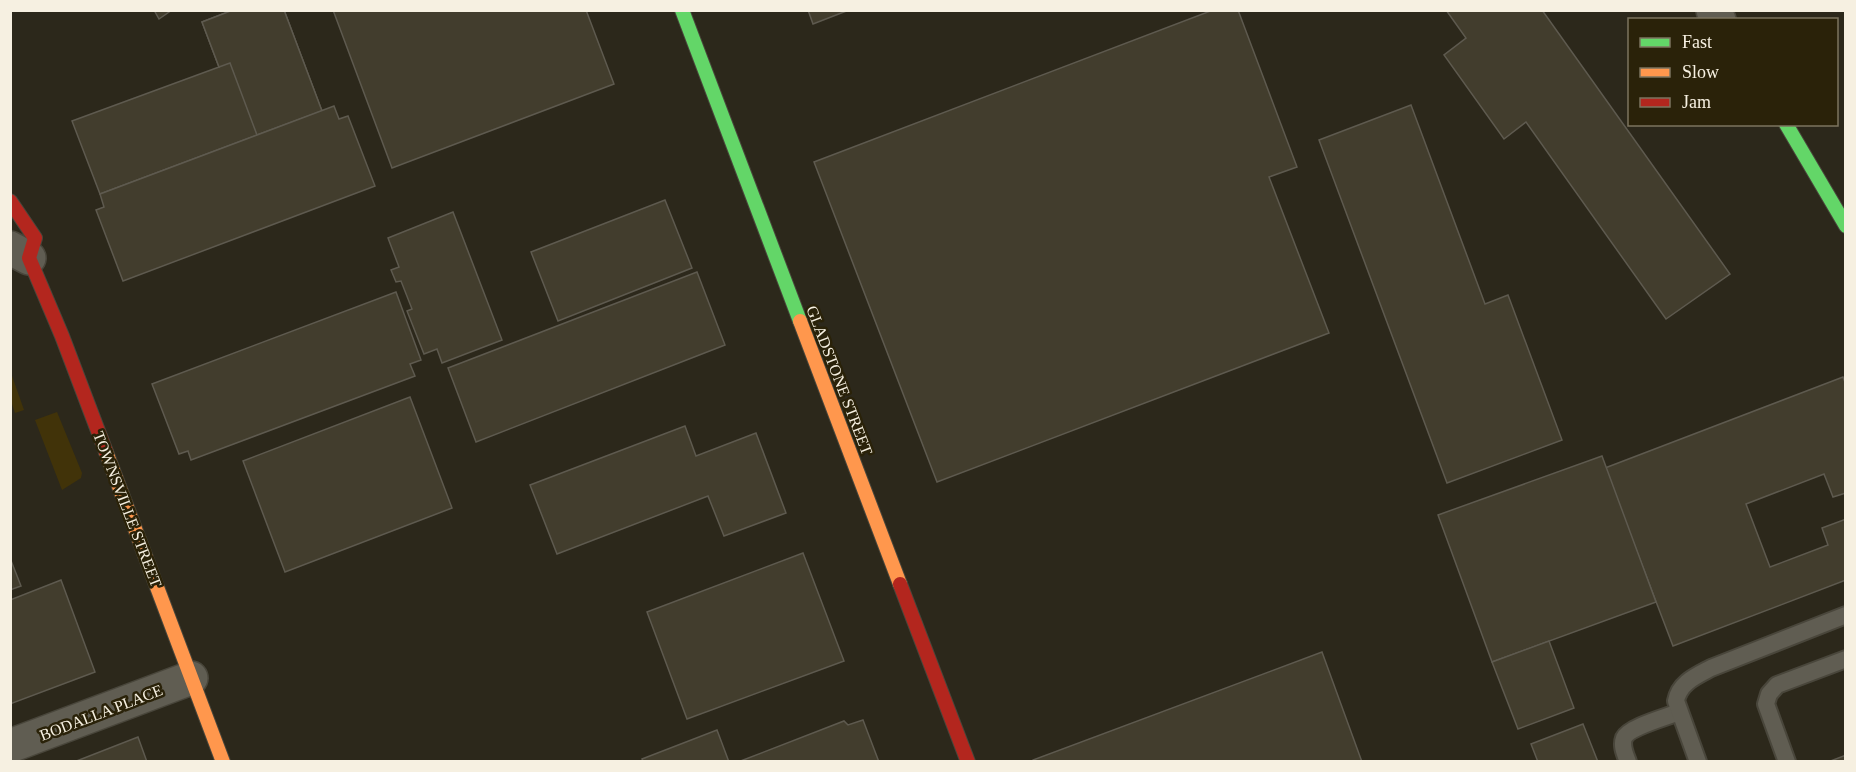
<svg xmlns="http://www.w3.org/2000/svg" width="1856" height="772" font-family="Georgia,serif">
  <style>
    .green { fill: #413309 }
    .building { fill: #423d2d; stroke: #5e5a4f; stroke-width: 1.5 }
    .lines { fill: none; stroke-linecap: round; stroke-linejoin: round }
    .lane-casing { stroke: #49463b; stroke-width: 20 }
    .street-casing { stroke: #49463b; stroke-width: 36 }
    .fast-casing { stroke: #49463b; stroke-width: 16 }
    .slow-casing { stroke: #49463b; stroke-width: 16 }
    .jam-casing { stroke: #49463b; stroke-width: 16 }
    .lane { stroke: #605d52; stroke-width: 16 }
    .street { stroke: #605d52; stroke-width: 33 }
    .fast { stroke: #63d668; stroke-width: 14 }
    .slow { stroke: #ff974d; stroke-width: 14 }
    .jam { stroke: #b3261e; stroke-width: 14 }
    .labels { text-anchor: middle; stroke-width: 5; stroke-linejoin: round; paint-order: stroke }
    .street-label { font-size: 16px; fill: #f6f0e1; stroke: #2a2209 }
  </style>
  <rect width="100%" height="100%" fill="#2c281b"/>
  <g class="green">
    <polygon points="11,373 24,410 15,413 11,401"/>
    <polygon points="57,412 82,473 81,478 62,490 35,420"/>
  </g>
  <g class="building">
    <polygon points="154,10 172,10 159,19"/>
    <polygon points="233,10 284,10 322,111 100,194 72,121 219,67 202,22"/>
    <polygon points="233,10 284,10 322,111 257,135 230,63 219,67 202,22"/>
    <polygon points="333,10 586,10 614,84 392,168"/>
    <polygon points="808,10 849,10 813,24"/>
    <polygon points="1213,10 1238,10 1297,167 1269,177 1329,333 937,482 814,162"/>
    <polygon points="1446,10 1542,10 1730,274 1666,319 1526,122 1504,139 1444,55 1466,38"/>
    <polygon points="1411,105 1485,304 1508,295 1562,440 1447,483 1319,140"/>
    <polygon points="334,106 339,119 348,116 375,186 123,281 96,210 104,207 100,194"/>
    <polygon points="665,200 692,268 558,321 531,252"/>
    <polygon points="453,212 502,340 442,363 437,349 424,354 407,311 412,309 401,281 396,282 391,270 399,267 388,238"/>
    <polygon points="697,272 725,345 476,442 448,368"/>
    <polygon points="396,292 421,360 410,364 415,376 191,460 188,451 179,454 152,384"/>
    <polygon points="1843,377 1846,385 1846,493 1833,497 1824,474 1746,504 1770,567 1828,545 1822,528 1846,519 1846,580 1673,646 1605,468"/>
    <polygon points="410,397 452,508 285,572 243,461"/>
    <polygon points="685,426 696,456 756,433 786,513 724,536 708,496 557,554 530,485"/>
    <polygon points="1602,456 1656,602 1492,662 1438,515"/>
    <polygon points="803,553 844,661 687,719 647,612"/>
    <polygon points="10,558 21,586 10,590"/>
    <polygon points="61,580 95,672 10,704 10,600"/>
    <polygon points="1549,641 1574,708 1518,729 1492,662"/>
    <polygon points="1322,652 1362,762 1033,762 1033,760"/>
    <polygon points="863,720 879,762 738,762 844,721 848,725"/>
    <polygon points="1583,724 1598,762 1538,762 1531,744"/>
    <polygon points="717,730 729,762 643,762 642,759"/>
    <polygon points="138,737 147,762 74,762"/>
    <polygon points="1846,755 1846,762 1828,762"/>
  </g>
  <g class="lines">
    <defs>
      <g id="lane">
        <path d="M1628,762c-3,-8 -7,-16 -4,-24 5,-11 43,-21 55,-26"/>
        <path d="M1698,762l-22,-61c3,-18 20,-25 35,-33l135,-53"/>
        <polyline points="1787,762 1766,704 1769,694 1777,685 1846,659"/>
      </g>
      <g id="street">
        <polyline points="1713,10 1719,20"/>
        <polyline points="10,248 29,258"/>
        <polyline points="10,746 191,678"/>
      </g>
      <g id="fast">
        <polyline points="682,10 800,321"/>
        <polyline points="1786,124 1846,226"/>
      </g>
      <g id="slow">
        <polyline points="800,321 900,584"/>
        <polyline points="106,452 223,762"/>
      </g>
      <g id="jam">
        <polyline points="10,201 35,238 29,258 62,336 106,452"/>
        <polyline points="900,584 968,762"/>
      </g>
    </defs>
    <use href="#lane" class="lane-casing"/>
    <use href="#street" class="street-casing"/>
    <use href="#fast" class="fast-casing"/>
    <use href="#slow" class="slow-casing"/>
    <use href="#jam" class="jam-casing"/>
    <use href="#lane" class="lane"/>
    <use href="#street" class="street"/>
    <use href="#fast" class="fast"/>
    <use href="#slow" class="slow"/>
    <use href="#jam" class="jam"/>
  </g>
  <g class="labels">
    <g class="street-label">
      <text transform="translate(840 380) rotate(69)" y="6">GLADSTONE STREET</text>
      <text transform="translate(128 509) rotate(69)" y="6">TOWNSVILLE STREET</text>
      <text transform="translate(101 712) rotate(-21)" y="6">BODALLA PLACE</text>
    </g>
  </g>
  <rect width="1856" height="772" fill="none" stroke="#f6f0e1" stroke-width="24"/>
  <rect x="1628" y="18" width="210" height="108" fill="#2a2209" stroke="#7c745f" stroke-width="1.5"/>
  <rect x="1640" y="38" width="30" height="9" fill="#63d668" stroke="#7c745f" stroke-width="1.5"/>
  <text x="1682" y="48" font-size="18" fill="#f6f0e1">Fast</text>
  <rect x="1640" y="68" width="30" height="9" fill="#ff974d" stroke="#7c745f" stroke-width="1.5"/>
  <text x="1682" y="78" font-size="18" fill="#f6f0e1">Slow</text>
  <rect x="1640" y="98" width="30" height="9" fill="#b3261e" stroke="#7c745f" stroke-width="1.5"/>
  <text x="1682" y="108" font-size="18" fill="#f6f0e1">Jam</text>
</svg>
